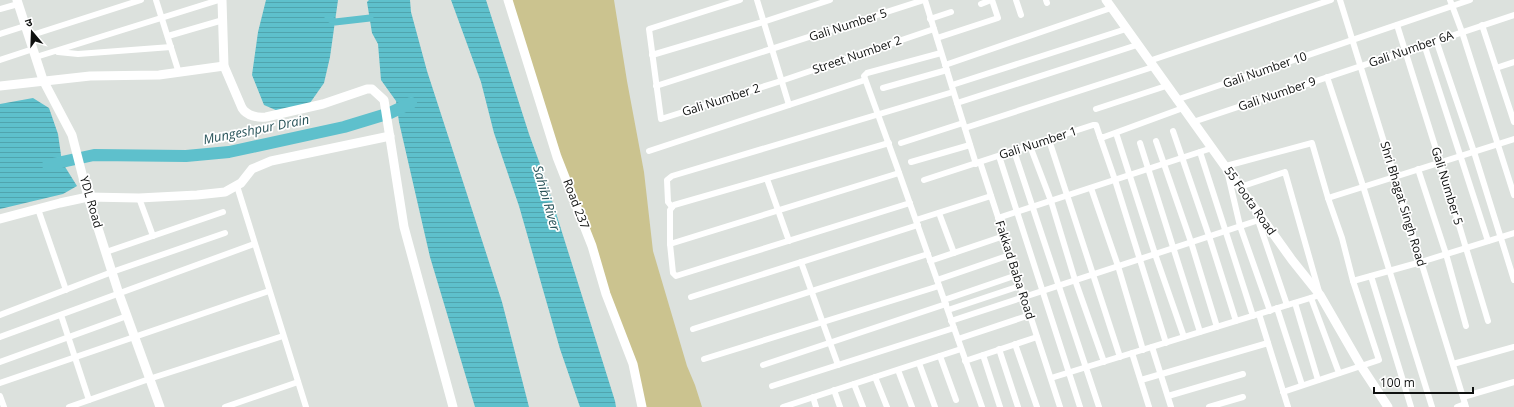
<svg xmlns="http://www.w3.org/2000/svg" width="1514" height="407" font-family="'Open Sans','Noto Sans Devanagari',sans-serif">
  <style>
    .park { fill: #cbc38f }
    .water { fill: url(#water-rules) }
    .lines { fill: none; stroke-linecap: round; stroke-linejoin: round }
    .canal { stroke: #5ec0cc; stroke-width: 7 }
    .river { stroke: #5ec0cc; stroke-width: 12 }
    .street { stroke: #fff; stroke-width: 6 }
    .secondary { stroke: #fff; stroke-width: 9 }
    .labels { text-anchor: middle; stroke-width: 3.5; stroke-linejoin: round; paint-order: stroke }
    .street-label { font-size: 12px; fill: #0f1110; stroke: #fff }
    .water-label { font-size: 13px; font-style: italic; fill: #29545a; stroke: #fff }
  </style>
  <defs>
    <pattern id="water-rules" width="6" height="5" patternUnits="userSpaceOnUse"><rect width="6" height="5" fill="#5ec0cc"/><path d="M0 2.5h6" fill="none" stroke="#50a4ae"/></pattern>
  </defs>
  <rect width="100%" height="100%" fill="#dce1dd"/>
  <polygon class="park" points="512,0 614,0 627,81 644,172 653,251 687,366 695,385 702,407 644,407 558,154"/>
  <g class="water">
    <polygon points="266,0 338,0 330,57 324,83 310,103 278,111 264,105 252,75 258,32"/>
    <polygon points="369,0 410,0 411,12 427,71 502,302 529,407 475,407 430,257 399,122 396,101 381,80 378,44 372,33 367,2"/>
    <polygon points="451,0 486,0 529,134 545,178 615,401 616,407 580,407 560,349 519,206 494,133 481,82"/>
    <polygon points="33,98 49,108 58,134 62,162 77,186 63,194 0,209 0,104"/>
  </g>
  <g class="lines">
    <polyline class="canal" points="328,18 335,22 370,18"/>
    <polyline class="river" points="48,165 94,155 186,156 229,152 344,127 390,113 411,103"/>
    <g class="street">
      <polyline points="156,0 179,73"/>
      <polyline points="740,0 649,29 661,119 781,81 934,29"/>
      <polyline points="757,0 789,105"/>
      <polyline points="925,0 976,164"/>
      <polyline points="1016,0 1021,15"/>
      <polyline points="1046,0 1047,3"/>
      <polyline points="1340,0 1466,407"/>
      <polyline points="1450,0 1462,32 1514,195"/>
      <polyline points="981,4 991,0"/>
      <polyline points="0,9 18,4"/>
      <polyline points="930,19 951,12"/>
      <polyline points="1397,25 1440,162 1488,321"/>
      <polyline points="1482,25 1514,122"/>
      <polyline points="0,34 25,26"/>
      <polyline points="29,36 141,0"/>
      <polyline points="168,36 223,20"/>
      <polyline points="937,38 998,18 992,0"/>
      <polyline points="1436,40 1474,152 1514,280"/>
      <polyline points="1424,44 1488,241"/>
      <polyline points="58,52 78,54 171,47"/>
      <polyline points="941,53 867,73 864,76 897,167 982,407"/>
      <polyline points="652,55 763,22 830,0"/>
      <polyline points="36,57 219,0"/>
      <polyline points="0,60 33,49"/>
      <polyline points="1149,61 1331,0"/>
      <polyline points="945,65 1111,8"/>
      <polyline points="1496,68 1514,62"/>
      <polyline points="1327,77 1363,186 1432,407"/>
      <polyline points="952,85 1126,29"/>
      <polyline points="656,86 924,0"/>
      <polyline points="883,88 947,70"/>
      <polyline points="1176,100 1470,0"/>
      <polyline points="957,103 1137,45"/>
      <polyline points="1096,109 1166,86"/>
      <polyline points="1193,122 1514,15"/>
      <polyline points="965,128 1153,67"/>
      <polyline points="1173,131 1209,236 1236,321"/>
      <polyline points="1116,133 1155,254 1184,337"/>
      <polyline points="1100,137 1115,180 1166,343"/>
      <polyline points="1049,140 1120,357"/>
      <polyline points="1156,141 1191,242 1217,327"/>
      <polyline points="889,143 674,205 670,210 670,244 899,173"/>
      <polyline points="901,143 963,123"/>
      <polyline points="1140,143 1200,332"/>
      <polyline points="1030,146 1051,201 1075,280 1104,362"/>
      <polyline points="649,151 865,80"/>
      <polyline points="1014,151 1099,407"/>
      <polyline points="1200,152 1253,316"/>
      <polyline points="999,156 1080,407"/>
      <polyline points="911,162 970,145"/>
      <polyline points="980,162 1060,407"/>
      <polyline points="1418,169 1446,254 1466,326"/>
      <polyline points="767,179 789,241"/>
      <polyline points="924,180 1093,125 1096,125 1100,137 1104,137 1183,108"/>
      <polyline points="237,186 306,407"/>
      <polyline points="1091,188 1118,266 1143,350"/>
      <polyline points="139,198 153,236"/>
      <polyline points="1328,198 1514,139"/>
      <polyline points="672,207 668,202 667,180 672,176 953,92"/>
      <polyline points="38,209 66,290"/>
      <polyline points="939,213 954,253"/>
      <polyline points="998,218 1212,148"/>
      <polyline points="916,220 991,196"/>
      <polyline points="1258,220 1287,305"/>
      <polyline points="670,244 673,273 676,276 910,203"/>
      <polyline points="106,252 223,212"/>
      <polyline points="930,261 1004,236"/>
      <polyline points="801,262 838,365"/>
      <polyline points="1371,276 1411,407"/>
      <polyline points="937,280 1010,255"/>
      <polyline points="1353,281 1421,262 1514,233"/>
      <polyline points="691,297 918,225"/>
      <polyline points="1311,298 1339,373"/>
      <polyline points="944,300 1017,275"/>
      <polyline points="1295,303 1318,380"/>
      <polyline points="1277,308 1302,385"/>
      <polyline points="948,310 1020,286"/>
      <polyline points="1270,311 1240,226 1226,166 1312,143 1328,198 1342,238 1353,281 1379,360 1283,392"/>
      <polyline points="1259,314 1288,407"/>
      <polyline points="0,315 112,272 225,233"/>
      <polyline points="61,315 89,400"/>
      <polyline points="951,321 1262,219"/>
      <polyline points="693,329 928,254"/>
      <polyline points="0,337 254,244"/>
      <polyline points="958,339 1030,315"/>
      <polyline points="1015,344 1037,407"/>
      <polyline points="1152,347 1171,407"/>
      <polyline points="999,349 1018,407"/>
      <polyline points="1132,353 1149,407"/>
      <polyline points="983,355 1000,407"/>
      <polyline points="940,356 956,400"/>
      <polyline points="704,359 939,286"/>
      <polyline points="965,361 1037,337"/>
      <polyline points="0,362 127,316"/>
      <polyline points="919,363 935,407"/>
      <polyline points="1453,364 1514,347"/>
      <polyline points="763,365 946,304"/>
      <polyline points="898,370 912,407"/>
      <polyline points="875,377 887,407"/>
      <polyline points="1051,378 1320,295 1285,172 1240,187"/>
      <polyline points="1141,380 1268,343"/>
      <polyline points="0,383 269,291"/>
      <polyline points="854,384 863,407"/>
      <polyline points="772,386 954,328"/>
      <polyline points="834,390 840,407"/>
      <polyline points="0,396 4,407"/>
      <polyline points="1168,396 1243,374"/>
      <polyline points="813,397 816,407"/>
      <polyline points="1463,397 1514,382"/>
      <polyline points="69,407 149,379 283,336"/>
      <polyline points="225,407 298,382"/>
      <polyline points="783,407 961,349"/>
      <polyline points="1209,407 1243,397"/>
      <polyline points="1457,407 1465,404"/>
    </g>
    <g class="secondary">
      <polyline points="17,0 43,80 72,135 88,197 119,294 160,407"/>
      <path d="M222,0l2,66 18,42c5,8 16,10 24,9l57,-13 44,-15h5l12,11 20,127 49,180"/>
      <polyline points="508,0 557,157 592,246 606,294 633,364 642,407"/>
      <polyline points="1106,0 1292,260 1320,295 1361,366 1388,407"/>
      <polyline points="0,86 90,76 159,75 224,66"/>
      <polyline points="0,219 60,203 88,197 139,198 197,195 225,192 241,183 252,169 271,161 390,136"/>
    </g>
  </g>
  <g class="labels">
    <g class="street-label">
      <text transform="translate(848 25) rotate(-18)" y="4">Gali Number 5</text>
      <text transform="translate(1411 49) rotate(-19)" y="4">Gali Number 6A</text>
      <text transform="translate(857 55) rotate(-19)" y="4">Street Number 2</text>
      <text transform="translate(1265 70) rotate(-19)" y="4">Gali Number 10</text>
      <text transform="translate(1277 94) rotate(-19)" y="4">Gali Number 9</text>
      <text transform="translate(721 100) rotate(-18)" y="4">Gali Number 2</text>
      <text transform="translate(1038 143) rotate(-18)" y="4">Gali Number 1</text>
      <text transform="translate(1447 186) rotate(73)" y="4">Gali Number 5</text>
      <text transform="translate(1250 201) rotate(55)" y="4">55 Foota Road</text>
      <text transform="translate(91 202) rotate(74)" y="4">YDL Road</text>
      <text transform="translate(576 204) rotate(69)" y="4">Road 237</text>
      <text transform="translate(1403 204) rotate(73)" y="4">Shri Bhagat Singh Road</text>
      <text transform="translate(1015 270) rotate(72)" y="4">Fakkad Baba Road</text>
    </g>
    <g class="water-label">
      <text transform="translate(256 129) rotate(-11)" y="5">Mungeshpur Drain</text>
      <text transform="translate(547 198) rotate(74)" y="5">Sahibi River</text>
    </g>
  </g>
  <g transform="translate(32 32) rotate(341)" stroke="#ffffff" stroke-width="3" paint-order="stroke">
  <path d="M0-3L7 15L0 10L-7 15Z" fill="#0f1110"/>
  <text y="-6" font-size="11" font-weight="bold" text-anchor="middle" fill="#0f1110">उ</text>
  </g>
  <path d="M1374 387v6h99v-6" fill="none" stroke="#0f1110" stroke-width="2"/>
  <text x="1380" y="387" font-size="12" fill="#0f1110" stroke="#ffffff" stroke-width="3" paint-order="stroke">100 m</text>
</svg>
